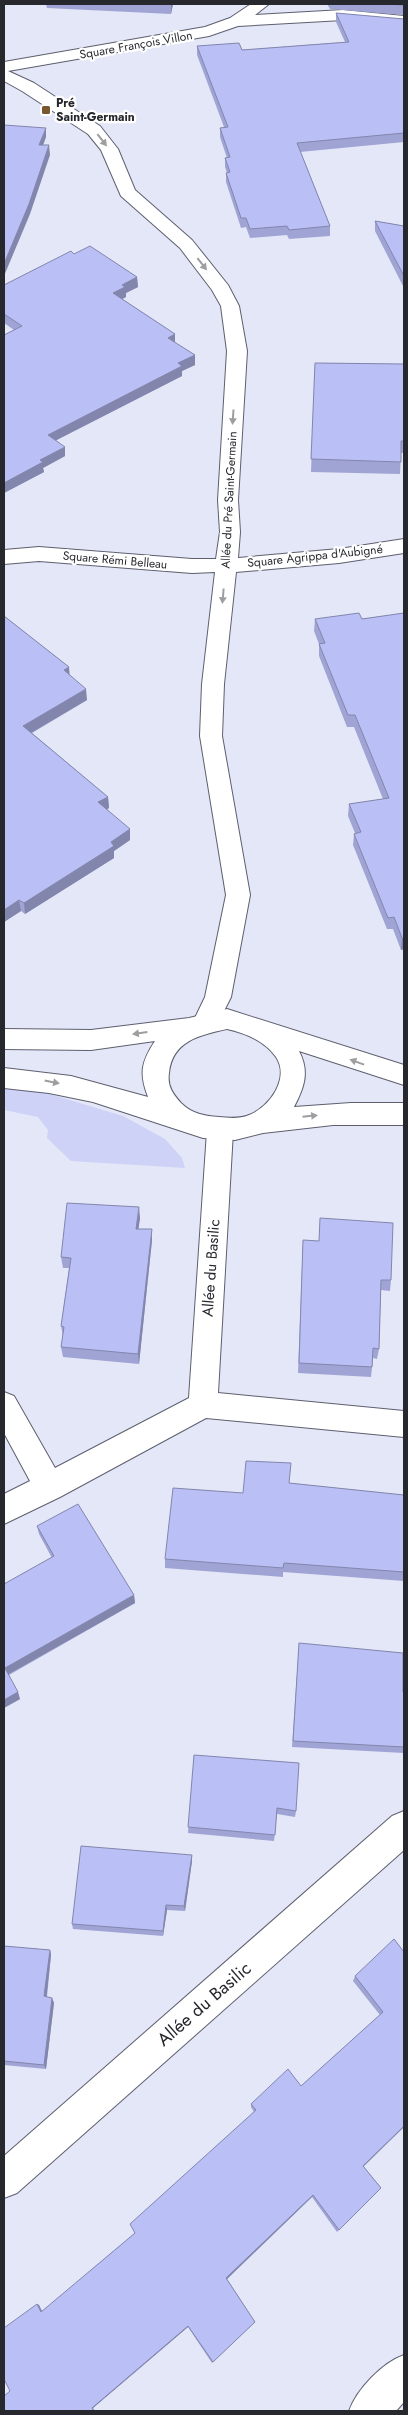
<svg xmlns="http://www.w3.org/2000/svg" width="408" height="2415" font-family="Jost,sans-serif">
  <style>
    .green { fill: #ced2f6 }
    .lines { fill: none; stroke-linecap: round; stroke-linejoin: round }
    .minor-casing { stroke: #5d5f6e; stroke-width: 2 }
    .major-casing { stroke: #5d5f6e; stroke-width: 2 }
    .minor { fill: #fff; fill-rule: evenodd }
    .major { fill: #fff; fill-rule: evenodd }
    .wall { fill: #a0a4d4 }
    .shaded-wall { fill: #8286ac }
    .building { fill: #babff6; stroke: #8286ac }
    .oneway { fill: #9e9ea1 }
    .poi-dot { fill: #79582f; stroke: #fff; stroke-width: 2 }
    .labels { text-anchor: middle; stroke-width: 4.5; stroke-linejoin: round; paint-order: stroke }
    .far-street-label { font-size: 12px; fill: #27282e; stroke: #fff }
    .far-poi-label { font-size: 12px; font-weight: bold; fill: #27282e; stroke: #fff; text-anchor: start }
    .street-label { font-size: 15px; fill: #27282e; stroke: #fff }
    .near-street-label { font-size: 18px; fill: #27282e; stroke: #fff }
  </style>
  <rect width="100%" height="100%" fill="#e4e7f8"/>
  <polygon class="green" points="4,1088 43,1092 123,1116 165,1139 182,1158 185,1168 71,1161 47,1138 48,1130 38,1117 4,1110"/>
  <g class="lines">
    <defs>
      <g id="minor">
        <polygon points="251,4 269,4 255,15 343,10 404,16 404,26 343,20 238,26 209,36 8,71 34,83 100,126 118,149 135,190 192,240 228,285 239,306 247,351 238,500 240,532 238,558 339,549 404,539 404,553 339,563 236,572 224,684 222,736 250,895 231,997 216,1027 207,1030 198,1027 194,1020 205,997 226,895 200,736 202,684 215,572 192,573 39,561 4,564 4,550 39,547 192,559 216,559 220,532 218,500 227,351 221,306 212,290 180,248 121,196 101,150 88,134 22,91 4,81 4,62 205,27 230,18"/>
        <polygon points="220,1120 229,1123 233,1131 218,1393 404,1411 404,1437 206,1418 60,1497 4,1524 4,1494 30,1481 4,1433 4,1392 14,1396 55,1468 189,1398 207,1131 211,1123"/>
        <polygon points="404,1811 404,1850 17,2193 4,2198 4,2156 392,1816"/>
        <path d="M404,2355v47l-8,9h-47c8,-22 33,-48 55,-56z"/>
      </g>
      <path id="major" d="M227,1009l177,56v20l-105,-34c11,21 5,37 -5,56l57,-4h53v22h-71l-70,8 -28,7 -32,-2 -110,-36 -44,-9 -45,-5v-20l67,8 77,21c-9,-23 -7,-35 7,-56l-64,9 -87,-1v-20l87,1 98,-12zM227,1029c18,4 38,12 49,28 14,21 -6,50 -27,58 -9,4 -20,3 -30,2 -14,-1 -27,-3 -38,-14 -8,-9 -14,-17 -12,-30 3,-32 31,-38 58,-44z"/>
    </defs>
    <use href="#minor" class="minor-casing"/>
    <use href="#major" class="major-casing"/>
    <use href="#minor" class="minor"/>
    <use href="#major" class="major"/>
  </g>
  <g class="wall">
    <polygon points="46,4 173,4 171,14 47,8"/>
    <polygon points="327,4 404,4 404,15 330,9"/>
    <polygon points="336,13 404,19 404,142 300,152 330,226 330,236 289,239 287,235 250,238 246,227 241,228 226,182 226,173 227,173 225,167 225,158 227,158 220,137 220,128 224,127 197,55 197,46 242,50 345,42 336,22"/>
    <polygon points="375,221 404,226 404,288 375,231"/>
    <polygon points="74,254 137,277 138,287 126,293 126,297 122,299 175,334 175,343 195,355 195,365 182,371 182,376 56,440 65,456 43,468 44,472 4,493 4,335 14,330 4,323 4,285"/>
    <polygon points="315,363 404,364 404,453 401,453 400,474 311,472"/>
    <polygon points="404,613 404,949 401,950 393,929 387,929 353,845 354,834 355,833 348,816 349,804 383,799 354,727 347,727 319,656 319,644 314,631 315,619 362,619"/>
    <polygon points="4,616 69,667 69,675 87,700 32,733 108,797 109,808 107,809 130,840 114,851 114,858 25,914 21,911 4,922"/>
    <polygon points="140,1218 138,1229 152,1240 139,1364 63,1357 61,1347 63,1336 61,1326 69,1268 63,1268 61,1257"/>
    <polygon points="303,1240 391,1280 390,1291 381,1290 379,1349 377,1359 373,1358 371,1377 298,1373"/>
    <polygon points="289,1483 404,1495 404,1581 283,1572 283,1577 165,1568 165,1559 243,1493"/>
    <polygon points="37,1526 134,1595 135,1603 9,1675 20,1699 4,1708 4,1584 52,1558 39,1534"/>
    <polygon points="299,1643 404,1692 404,1753 292,1747"/>
    <polygon points="194,1755 296,1811 295,1817 277,1814 274,1841 188,1833"/>
    <polygon points="192,1855 192,1861 185,1911 167,1910 163,1936 73,1929 72,1924"/>
    <polygon points="4,1946 50,1950 51,1955 47,1997 52,1998 54,2003 46,2069 4,2065"/>
    <polygon points="404,1952 404,2127 363,2166 381,2188 337,2232 312,2197 227,2279 255,2322 212,2363 188,2327 93,2408 10,2391 37,2304 39,2305 42,2312 135,2233 254,2112 251,2107 251,2104 301,2086 380,2015 353,1981 355,1976"/>
  </g>
  <g class="shaded-wall">
    <polygon points="171,4 173,4 171,14"/>
    <polygon points="46,128 46,137 40,154 39,145"/>
    <polygon points="49,145 50,155 30,214 4,276 4,264"/>
    <polygon points="137,277 138,287 126,293 126,297 114,303 113,293 122,285"/>
    <polygon points="175,334 175,344 168,338"/>
    <polygon points="195,355 195,365 182,371 182,376 49,444 48,435 178,363"/>
    <polygon points="65,447 65,456 43,468 44,472 4,493 4,483 40,460"/>
    <polygon points="69,667 70,679 64,670"/>
    <polygon points="86,689 87,700 24,737 23,726"/>
    <polygon points="108,797 109,808 99,814 98,802"/>
    <polygon points="130,829 130,840 114,851 114,858 25,914 24,903"/>
    <polygon points="19,900 21,911 4,922 4,910"/>
    <polygon points="402,938 404,938 404,949 401,950"/>
    <polygon points="139,1207 140,1218 137,1240 136,1229"/>
    <polygon points="152,1229 152,1240 139,1364 138,1354"/>
    <polygon points="134,1595 135,1603 7,1675 5,1668"/>
    <polygon points="18,1692 20,1699 4,1708 4,1700"/>
    <polygon points="192,1855 192,1861 185,1911 184,1906"/>
    <polygon points="166,1905 167,1910 163,1936 163,1931"/>
    <polygon points="50,1950 51,1955 46,2001 44,1996"/>
    <polygon points="52,1998 54,2003 46,2069 44,2065"/>
    <polygon points="404,2126 404,2127 361,2169 363,2166"/>
    <polygon points="313,2195 312,2197 226,2280 226,2278"/>
    <polygon points="37,2304 39,2305 43,2313 41,2312"/>
    <polygon points="188,2326 188,2327 93,2408 95,2411 94,2411 92,2408"/>
  </g>
  <g class="building">
    <polygon points="384,4 404,4 404,5"/>
    <polygon points="336,13 404,19 404,133 297,143 330,226 289,230 287,226 250,229 246,218 241,218 226,173 230,172 225,158 230,157 220,128 228,127 197,46 239,43 242,50 349,42"/>
    <polygon points="4,125 46,128 39,145 49,145 29,204 4,264"/>
    <polygon points="375,221 404,226 404,276"/>
    <polygon points="90,246 137,277 122,285 125,287 113,293 175,334 168,338 195,355 178,363 182,366 48,435 65,447 40,460 43,462 4,483 4,335 22,326 4,314 4,285 71,251 74,254"/>
    <polygon points="315,363 404,364 404,441 401,441 401,462 311,459"/>
    <polygon points="359,613 362,619 404,613 404,938 402,938 394,917 388,918 354,834 361,832 349,804 389,798 355,715 348,715 319,644 325,643 315,619"/>
    <polygon points="4,616 69,667 64,670 86,689 23,726 108,797 98,802 130,829 111,842 114,846 24,903 19,900 4,910"/>
    <polygon points="67,1203 139,1207 136,1229 152,1229 138,1354 61,1347 64,1327 61,1326 71,1258 61,1257"/>
    <polygon points="320,1218 393,1223 391,1280 381,1280 379,1349 373,1348 372,1367 299,1363 303,1240 319,1241"/>
    <polygon points="246,1461 291,1463 289,1483 404,1495 404,1572 284,1563 283,1568 165,1559 173,1488 243,1493"/>
    <polygon points="78,1504 134,1595 5,1668 18,1692 4,1700 4,1584 54,1556 37,1526"/>
    <polygon points="299,1643 403,1653 403,1692 404,1692 404,1747 293,1741"/>
    <polygon points="194,1755 299,1763 296,1811 277,1808 275,1835 188,1827"/>
    <polygon points="81,1846 192,1855 184,1906 166,1905 163,1931 72,1924"/>
    <polygon points="394,1939 404,1952 404,2126 363,2166 381,2188 339,2230 313,2195 226,2278 255,2322 213,2362 188,2326 92,2408 94,2411 4,2411 4,2396 10,2391 4,2379 4,2328 37,2304 41,2312 135,2233 130,2224 256,2110 251,2104 288,2069 301,2086 383,2012 355,1976"/>
    <polygon points="4,1946 50,1950 44,1996 52,1998 44,2065 4,2061"/>
  </g>
  <defs><path id="oneway-solid" d="M-6-.8H1V-3.2L6.5 0L1 3.2V.8H-6Z" transform="scale(1.25)"/></defs>
  <g class="oneway">
    <use href="#oneway-solid" transform="translate(102 140) rotate(52)"/>
    <use href="#oneway-solid" transform="translate(202 264) rotate(52)"/>
    <use href="#oneway-solid" transform="translate(233 417) rotate(94)"/>
    <use href="#oneway-solid" transform="translate(223 596) rotate(95)"/>
    <use href="#oneway-solid" transform="translate(140 1033) rotate(172)"/>
    <use href="#oneway-solid" transform="translate(357 1062) rotate(-160)"/>
    <use href="#oneway-solid" transform="translate(52 1082) rotate(11)"/>
    <use href="#oneway-solid" transform="translate(310 1116) rotate(-6)"/>
  </g>
  <rect class="poi-dot" x="41" y="105" width="10" height="10" rx="2.5"/>
  <g class="labels">
    <g class="far-street-label">
      <text transform="translate(136 45) rotate(-10)" y="4">Square François Villon</text>
      <text transform="translate(229 500) rotate(-87)" y="4">Allée du Pré Saint-Germain</text>
      <text transform="translate(315 556) rotate(-6)" y="4">Square Agrippa d'Aubigné</text>
      <text transform="translate(115 560) rotate(5)" y="4">Square Rémi Belleau</text>
    </g>
    <g class="far-poi-label">
      <text x="56" y="107">Pré<tspan x="56" dy="14">Saint-Germain</tspan></text>
    </g>
    <g class="street-label">
      <text transform="translate(211 1268) rotate(-86)" y="5">Allée du Basilic</text>
    </g>
    <g class="near-street-label">
      <text transform="translate(204 2004) rotate(-41)" y="6">Allée du Basilic</text>
    </g>
  </g>
  <rect width="408" height="2415" fill="none" stroke="#27282e" stroke-width="10"/>
</svg>
